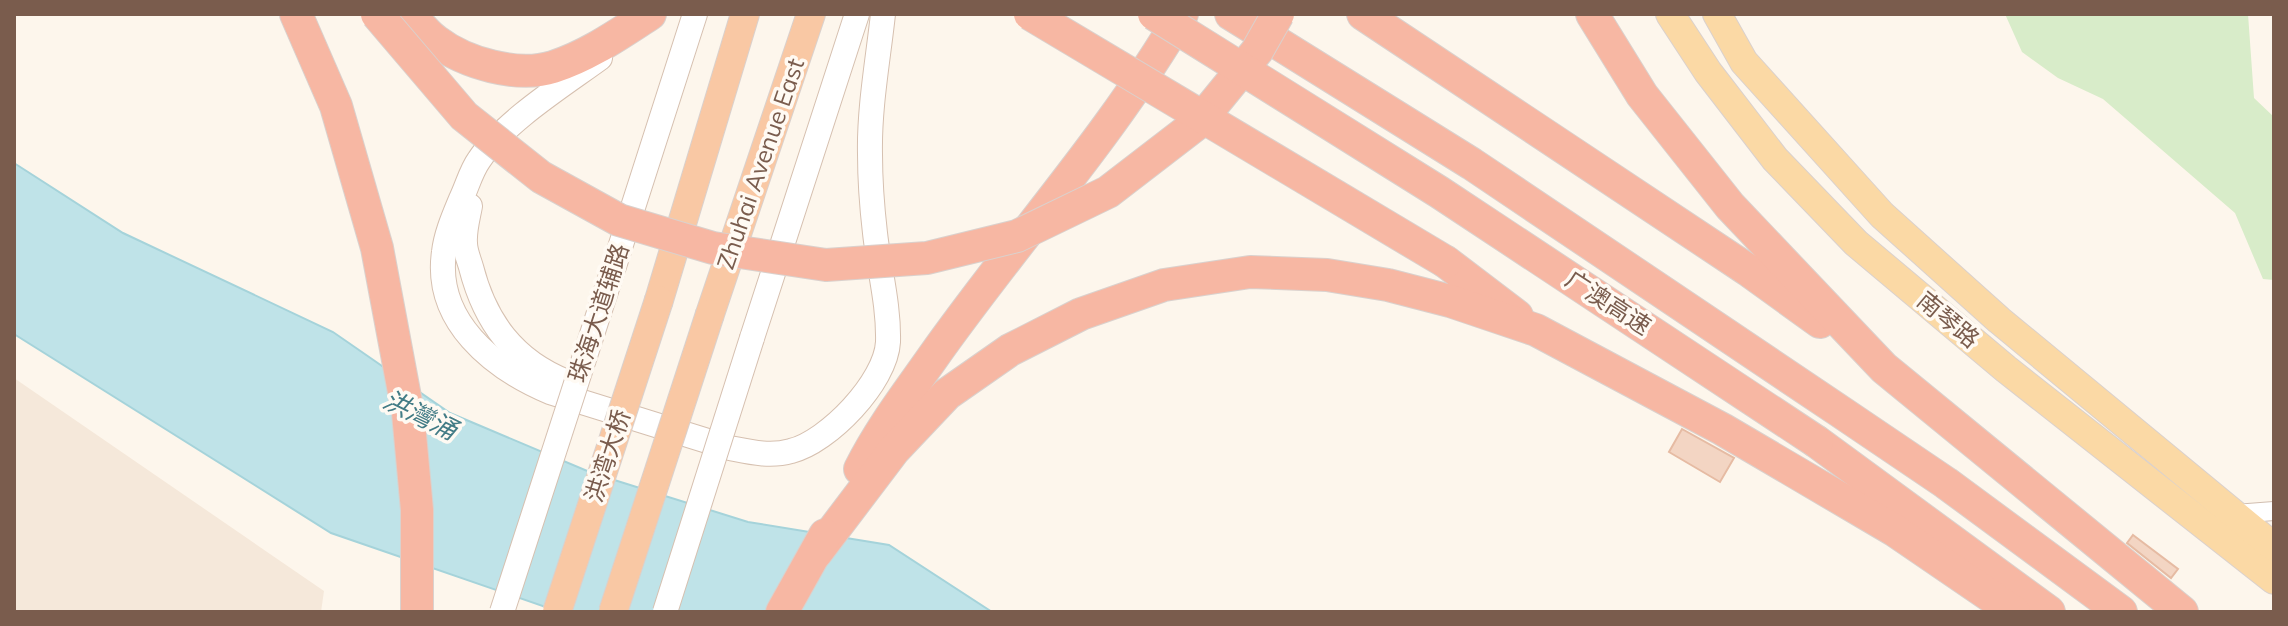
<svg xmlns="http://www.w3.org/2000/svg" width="2288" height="626" font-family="Mulish,'Noto Sans SC',sans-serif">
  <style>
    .residential { fill: #f5e8da }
    .green { fill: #d8ecc9 }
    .water { fill: #bfe3e8; stroke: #a5d3da; stroke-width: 2 }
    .building { fill: #f3d5c3; stroke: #e6bba3; stroke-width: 2 }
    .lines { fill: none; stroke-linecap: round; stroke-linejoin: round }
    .minor-casing { stroke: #d1beb0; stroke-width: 20 }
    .secondary-casing { stroke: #d6c0b0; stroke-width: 26 }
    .primary-casing { stroke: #dad1cd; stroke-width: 30 }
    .trunk-casing { stroke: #dad1cd; stroke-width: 30 }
    .motorway-casing { stroke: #dad1cd; stroke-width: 34 }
    .minor { stroke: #fff; stroke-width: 18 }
    .secondary { stroke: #fff; stroke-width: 24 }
    .primary { stroke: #fbd9a5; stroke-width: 28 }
    .trunk { stroke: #f9c8a4; stroke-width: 28 }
    .motorway { stroke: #f7b7a3; stroke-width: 32 }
    .secondary-bridge-casing { stroke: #d6c0b0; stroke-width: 26; stroke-linecap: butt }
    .trunk-bridge-casing { stroke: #dad1cd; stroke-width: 30; stroke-linecap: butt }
    .motorway-bridge-casing { stroke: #dad1cd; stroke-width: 34; stroke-linecap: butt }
    .secondary-bridge { stroke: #fff; stroke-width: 24 }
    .trunk-bridge { stroke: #f9c8a4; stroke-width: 28 }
    .motorway-bridge { stroke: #f7b7a3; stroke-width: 32 }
    .labels { text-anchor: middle; stroke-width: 7; stroke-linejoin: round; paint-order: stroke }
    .street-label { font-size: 24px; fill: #7a5c4d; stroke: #fffaf3 }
    .water-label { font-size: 26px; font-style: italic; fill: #437c86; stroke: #fffaf3 }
  </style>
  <rect width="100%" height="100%" fill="#fdf6ec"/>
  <polygon class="residential" points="14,378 324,591 321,612 14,612"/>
  <polygon class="green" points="2005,14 2248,14 2254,98 2274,117 2274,280 2263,279 2235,213 2103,99 2058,78 2022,52"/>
  <polygon class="water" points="14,163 123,233 333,332 450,413 592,473 748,522 889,545 992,612 560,612 331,533 14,334"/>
  <g class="building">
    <polygon points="1682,429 1734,458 1720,482 1669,452"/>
    <polygon points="2133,535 2178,569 2171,578 2127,543"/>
  </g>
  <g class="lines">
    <defs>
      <polyline id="minor" points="2235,514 2274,511"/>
      <g id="secondary">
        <path d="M600,58c-37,27 -96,64 -121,102 -8,11 -12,27 -18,39 -7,17 -15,35 -17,53 -10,69 49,116 106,140l180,56c20,4 40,9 61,3 37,-9 95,-69 97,-109 1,-37 -9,-73 -13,-109 -3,-26 -5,-53 -5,-79 -1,-46 8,-94 13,-140"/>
        <path d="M470,206c-2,11 -6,25 -5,37 0,8 4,17 6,24 14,55 43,94 96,115"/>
        <polyline points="608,285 695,14"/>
        <polyline points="752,338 857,14"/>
      </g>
      <g id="primary">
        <polyline points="1670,14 1708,72 1775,159 1856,243 2006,369 2274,580"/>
        <polyline points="1717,14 1744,62 1882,215 1999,320 2274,547"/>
      </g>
      <g id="trunk">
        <polyline points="659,300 745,14"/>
        <polyline points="710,314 811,14"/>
      </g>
      <g id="motorway">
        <polyline points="296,14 336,106 377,248 408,413 417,510 417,612"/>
        <path d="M410,14c8,9 16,20 26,27 29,22 81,37 117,26 35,-11 66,-33 97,-53"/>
        <polyline points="1231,14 1472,164 1841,412 1946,483 2121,612"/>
        <polyline points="1363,14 1748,270 1820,322"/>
        <polyline points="1592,14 1642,95 1730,206 1884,368 2182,612"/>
        <polyline points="1446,262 1517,316"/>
        <polyline points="1817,442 2049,612"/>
        <path d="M860,469c20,-40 47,-75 73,-112 81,-115 178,-221 249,-343"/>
        <polyline points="816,553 894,450 947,394 1010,350 1081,314 1164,285 1250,272 1327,275 1388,285 1450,301 1536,330 1722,429 1894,530 2014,612"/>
        <polyline points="782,612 825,535"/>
      </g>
    </defs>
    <use href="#minor" class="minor-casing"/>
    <use href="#secondary" class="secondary-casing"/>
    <use href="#primary" class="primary-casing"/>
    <use href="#trunk" class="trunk-casing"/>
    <use href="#motorway" class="motorway-casing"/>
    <use href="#minor" class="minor"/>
    <use href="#secondary" class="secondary"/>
    <use href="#primary" class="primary"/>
    <use href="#trunk" class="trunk"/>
    <use href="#motorway" class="motorway"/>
    <defs>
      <g id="secondary-bridge">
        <polyline points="502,612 608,285"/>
        <polyline points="665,612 752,338"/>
      </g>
      <g id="trunk-bridge">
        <polyline points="557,612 659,300"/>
        <polyline points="613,612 710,314"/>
      </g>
      <g id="motorway-bridge">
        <polyline points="377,14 464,116 541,177 619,220 713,248 826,265 927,258 1017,236 1108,192 1199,122 1257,51 1278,14"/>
        <polyline points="1030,14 1446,262"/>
        <polyline points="1154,14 1439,192 1817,442"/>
      </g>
    </defs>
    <use href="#secondary-bridge" class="secondary-bridge-casing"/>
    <use href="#trunk-bridge" class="trunk-bridge-casing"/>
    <use href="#motorway-bridge" class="motorway-bridge-casing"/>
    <use href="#secondary-bridge" class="secondary-bridge"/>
    <use href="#trunk-bridge" class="trunk-bridge"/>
    <use href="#motorway-bridge" class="motorway-bridge"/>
  </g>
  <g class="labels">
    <g class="street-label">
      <text transform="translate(761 164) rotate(-71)" y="8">Zhuhai Avenue East</text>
      <text transform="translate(1608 303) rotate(33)" y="8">广澳高速</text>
      <text transform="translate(599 313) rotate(-72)" y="8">珠海大道辅路</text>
      <text transform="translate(1948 320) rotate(40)" y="8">南琴路</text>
      <text transform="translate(608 456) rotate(-72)" y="8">洪湾大桥</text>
    </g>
    <g class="water-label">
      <text transform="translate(420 415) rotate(26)" y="9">洪灣涌</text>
    </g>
  </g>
  <rect width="2288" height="626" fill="none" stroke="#7a5c4d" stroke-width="32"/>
</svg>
